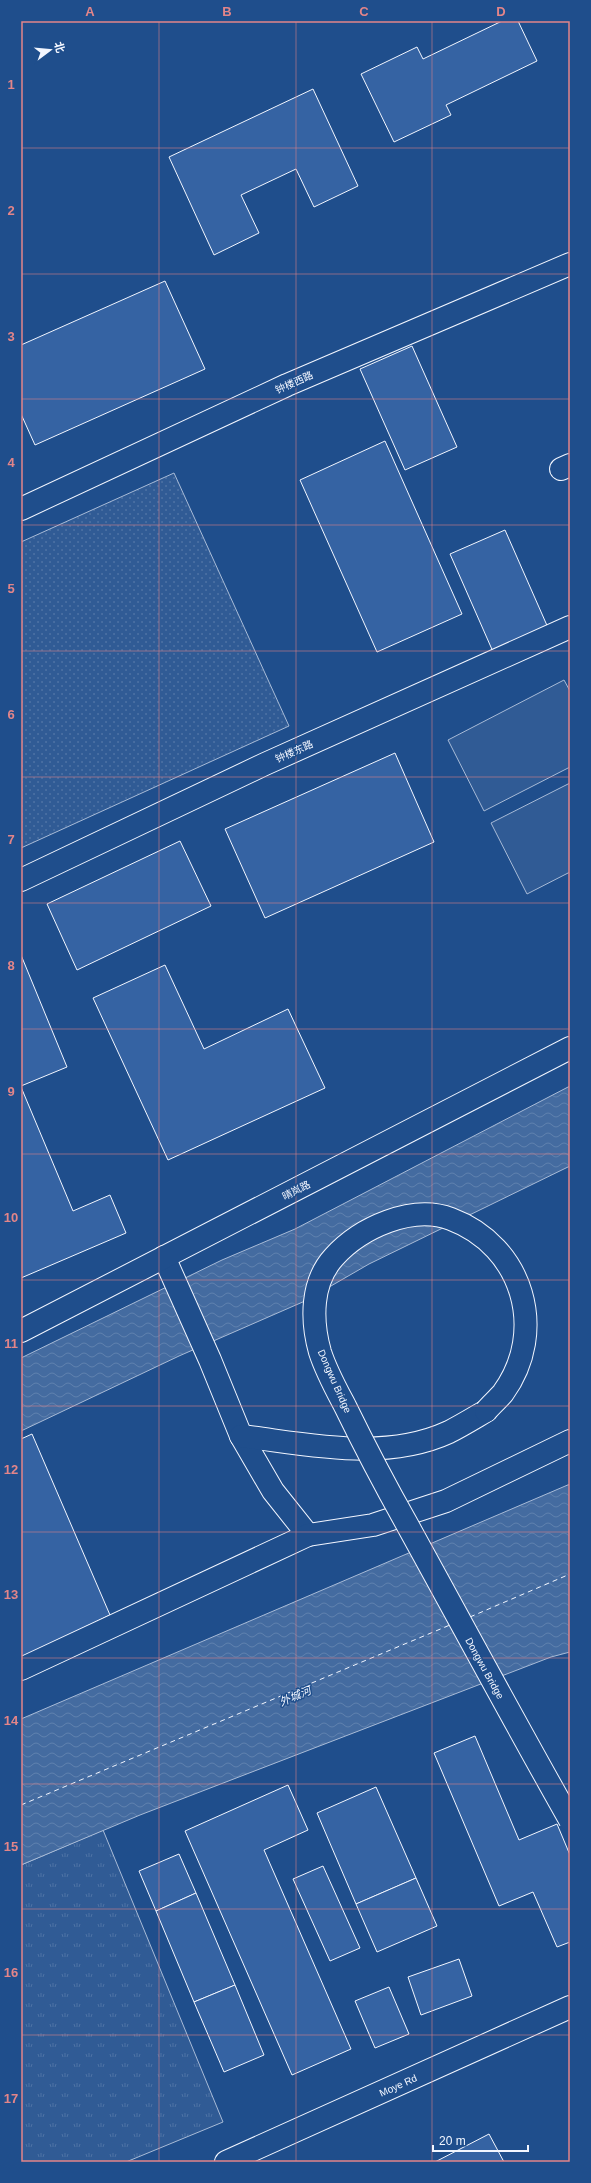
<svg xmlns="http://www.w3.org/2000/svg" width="591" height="2183" font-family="Arial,'Noto Sans SC',sans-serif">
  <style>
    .grass { fill: url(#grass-dots); stroke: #a8bbd7 }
    .park { fill: url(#park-tufts); stroke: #a8bbd7 }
    .pitch { fill: #305b95; stroke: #a8bbd7 }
    .water { fill: url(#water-waves); stroke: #a8bbd7 }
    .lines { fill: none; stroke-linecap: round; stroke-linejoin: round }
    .ferry { stroke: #f2f6ff; stroke-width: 1; stroke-dasharray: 5 4; stroke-linecap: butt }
    .building { fill: #3563a3; stroke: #f2f6ff }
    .minor-casing { stroke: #f2f6ff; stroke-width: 24 }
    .major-casing { stroke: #f2f6ff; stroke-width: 24 }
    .minor { stroke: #1f4e8c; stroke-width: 22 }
    .major { stroke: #1f4e8c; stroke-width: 22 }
    .minor-bridge-casing { stroke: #f2f6ff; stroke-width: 24; stroke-linecap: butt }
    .minor-bridge { stroke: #1f4e8c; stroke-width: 22 }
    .grid { fill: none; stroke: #e38589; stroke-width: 1; stroke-opacity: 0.55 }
    .labels { text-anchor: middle; stroke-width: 3; stroke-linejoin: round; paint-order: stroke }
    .street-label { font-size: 10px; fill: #f2f6ff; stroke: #1f4e8c }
    .water-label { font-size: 11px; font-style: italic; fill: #f2f6ff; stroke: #1f4e8c }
    .neatline { fill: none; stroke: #e38589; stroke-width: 1.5 }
    .grid-label { font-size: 13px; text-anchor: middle; font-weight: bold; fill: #e38589 }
  </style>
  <defs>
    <pattern id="grass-dots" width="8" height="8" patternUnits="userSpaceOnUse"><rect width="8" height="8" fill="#305b95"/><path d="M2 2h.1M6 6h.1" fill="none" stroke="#4e73a5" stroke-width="1.8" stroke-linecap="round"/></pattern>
    <pattern id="park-tufts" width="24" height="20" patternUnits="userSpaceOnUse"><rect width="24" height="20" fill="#305b95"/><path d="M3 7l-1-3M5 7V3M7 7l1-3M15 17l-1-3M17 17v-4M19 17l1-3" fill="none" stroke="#4e73a5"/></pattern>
    <pattern id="water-waves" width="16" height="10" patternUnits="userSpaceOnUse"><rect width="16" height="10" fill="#446ba0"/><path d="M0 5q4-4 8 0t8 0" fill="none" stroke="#5f81ae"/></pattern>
  </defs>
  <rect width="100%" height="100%" fill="#1f4e8c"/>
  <polygon class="grass" points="174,473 289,726 21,848 21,542"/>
  <polygon class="park" points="103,1830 223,2122 126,2162 21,2162 21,1865"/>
  <g class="pitch">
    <polygon points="564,680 570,691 570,767 484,811 448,740"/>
    <polygon points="570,783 570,872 527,894 491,823"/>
  </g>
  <g class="water">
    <polygon points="570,1086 570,1166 369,1264 305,1301 179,1356 21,1431 21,1358 222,1260 295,1229"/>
    <polygon points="570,1484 570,1652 551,1657 140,1815 21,1865 21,1719"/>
  </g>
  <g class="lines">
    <g class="ferry">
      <polyline points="470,1617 570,1574"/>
      <polyline points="21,1805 450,1625"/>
    </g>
  </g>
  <g class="building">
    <polygon points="502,21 518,21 537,61 446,105 451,115 394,142 361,74 417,47 423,59"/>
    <polygon points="313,89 358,186 314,207 296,169 241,195 259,233 214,255 169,157"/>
    <polygon points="165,281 205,369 35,445 21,414 21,345"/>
    <polygon points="412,346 457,447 405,470 360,369"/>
    <polygon points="385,441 462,614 377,652 300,480"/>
    <polygon points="505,530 549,630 494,654 450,554"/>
    <polygon points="395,753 434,842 265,918 225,829"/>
    <polygon points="180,841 211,906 77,970 47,904"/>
    <polygon points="21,955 67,1067 21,1086"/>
    <polygon points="165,965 204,1049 288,1009 325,1088 168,1160 93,998"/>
    <polygon points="21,1087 73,1211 110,1195 126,1233 21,1278"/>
    <polygon points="32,1434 110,1615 21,1658 21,1439"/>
    <polygon points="475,1736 519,1840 557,1824 570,1855 570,1942 557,1947 533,1892 499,1906 434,1753"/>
    <polygon points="288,1785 308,1830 264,1850 351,2049 292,2075 185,1831"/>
    <polygon points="376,1787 416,1878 356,1904 317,1813"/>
    <polygon points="179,1854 196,1893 156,1911 139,1871"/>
    <polygon points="323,1866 360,1948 330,1961 293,1879"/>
    <polygon points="416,1878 437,1926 377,1952 356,1904"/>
    <polygon points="196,1893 235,1985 194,2002 156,1911"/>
    <polygon points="459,1959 472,1996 421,2015 408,1977"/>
    <polygon points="235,1985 264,2055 224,2072 194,2002"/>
    <polygon points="389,1987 409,2034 375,2048 355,2001"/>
    <polygon points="489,2134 504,2162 435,2162"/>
  </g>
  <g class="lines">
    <defs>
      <g id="minor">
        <polyline points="561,469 570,465"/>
        <polyline points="21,509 287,385 570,264"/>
        <polyline points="21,880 265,764 570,627"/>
        <polyline points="164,1257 210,1360 241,1436 273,1491 308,1535"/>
        <polyline points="21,1331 570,1048"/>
        <path d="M241,1436c67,8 143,26 208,-4 12,-6 25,-14 37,-21"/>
        <polyline points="21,1669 308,1535 373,1525 446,1501 570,1441"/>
      </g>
      <polyline id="major" points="226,2162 570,2007"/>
    </defs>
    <use href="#minor" class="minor-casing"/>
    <use href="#major" class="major-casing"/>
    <use href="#minor" class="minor"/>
    <use href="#major" class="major"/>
    <defs>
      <path id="minor-bridge" d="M486,1411c5,-6 12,-12 17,-18 45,-62 20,-147 -52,-174 -39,-15 -91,9 -117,38 -23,25 -23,63 -14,95 6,19 16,37 25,54 20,41 41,81 63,120 54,98 107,197 162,294"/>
    </defs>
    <use href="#minor-bridge" class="minor-bridge-casing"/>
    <use href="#minor-bridge" class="minor-bridge"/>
  </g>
  <path class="grid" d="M159,21v2141M296,21v2141M432,21v2141M21,148h549M21,274h549M21,399h549M21,525h549M21,651h549M21,777h549M21,903h549M21,1029h549M21,1154h549M21,1280h549M21,1406h549M21,1532h549M21,1658h549M21,1784h549M21,1909h549M21,2035h549"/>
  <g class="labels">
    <g class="street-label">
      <text transform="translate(294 382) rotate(-24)" y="4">钟楼西路</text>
      <text transform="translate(294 751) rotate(-24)" y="4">钟楼东路</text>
      <text transform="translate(296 1190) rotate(-27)" y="4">晴岚路</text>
      <text transform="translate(335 1381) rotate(66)" y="4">Dongwu Bridge</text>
      <text transform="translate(485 1668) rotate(61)" y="4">Dongwu Bridge</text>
      <text transform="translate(398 2085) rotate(-24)" y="4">Moye Rd</text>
    </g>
    <g class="water-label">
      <text transform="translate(295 1696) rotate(-23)" y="4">外城河</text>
    </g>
  </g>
  <rect width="591" height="2183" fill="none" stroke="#1f4e8c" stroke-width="44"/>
  <g transform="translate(50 50) rotate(74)" stroke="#1f4e8c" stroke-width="3" paint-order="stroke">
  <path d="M0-3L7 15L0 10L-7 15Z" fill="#f2f6ff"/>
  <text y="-6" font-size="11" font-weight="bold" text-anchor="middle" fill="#f2f6ff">北</text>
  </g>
  <path d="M433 2145v6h95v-6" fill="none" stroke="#f2f6ff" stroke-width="2"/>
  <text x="439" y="2145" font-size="12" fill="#f2f6ff" stroke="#1f4e8c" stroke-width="3" paint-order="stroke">20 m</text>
  <rect x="22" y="22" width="547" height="2139" class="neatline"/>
  <g class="grid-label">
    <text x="90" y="16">A</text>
    <text x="227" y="16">B</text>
    <text x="364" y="16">C</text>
    <text x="501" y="16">D</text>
    <text x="11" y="89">1</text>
    <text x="11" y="215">2</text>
    <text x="11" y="341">3</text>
    <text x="11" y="467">4</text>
    <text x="11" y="593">5</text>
    <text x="11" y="719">6</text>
    <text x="11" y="844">7</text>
    <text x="11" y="970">8</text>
    <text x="11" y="1096">9</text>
    <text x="11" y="1222">10</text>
    <text x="11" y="1348">11</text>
    <text x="11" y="1474">12</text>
    <text x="11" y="1599">13</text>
    <text x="11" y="1725">14</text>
    <text x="11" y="1851">15</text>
    <text x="11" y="1977">16</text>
    <text x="11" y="2103">17</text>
  </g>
</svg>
